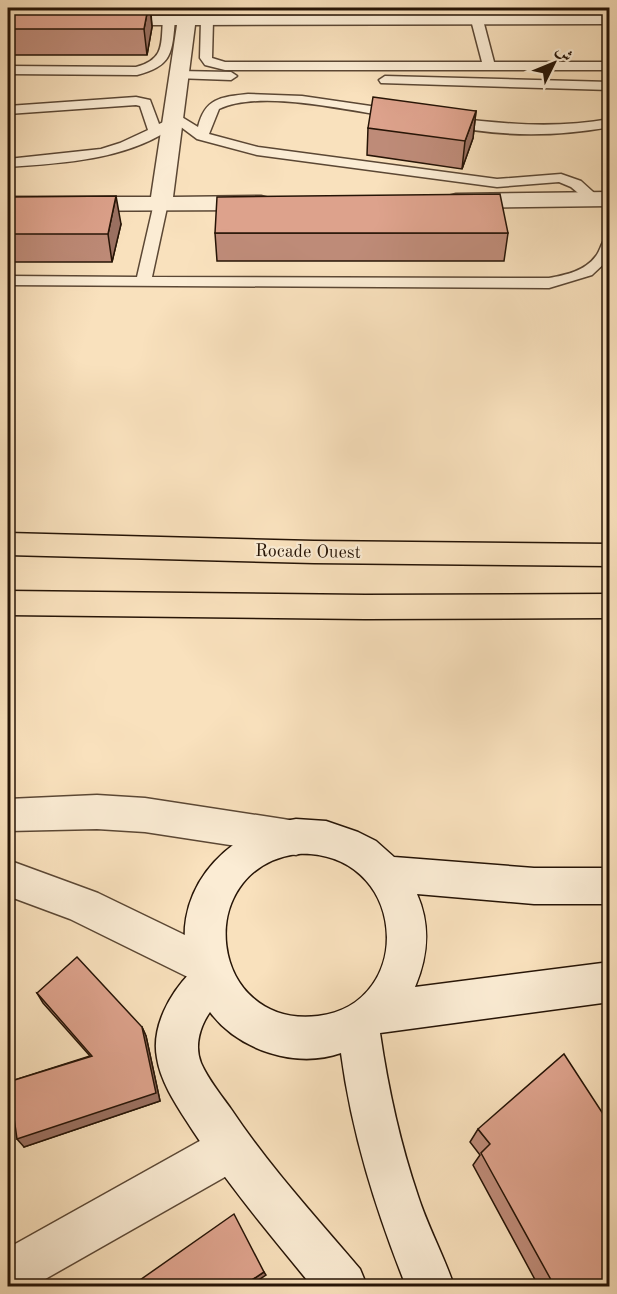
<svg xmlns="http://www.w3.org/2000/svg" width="617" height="1294" font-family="'Old Standard TT',Amiri,serif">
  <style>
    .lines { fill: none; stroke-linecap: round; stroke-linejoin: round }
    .service-casing { stroke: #5b4734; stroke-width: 3 }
    .minor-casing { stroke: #5b4734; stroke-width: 3 }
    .tertiary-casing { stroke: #5b4734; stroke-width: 3 }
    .secondary-casing { stroke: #261406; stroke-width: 3 }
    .trunk-casing { stroke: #261406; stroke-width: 3 }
    .service { fill: #fbecd4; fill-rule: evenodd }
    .minor { fill: #fbecd4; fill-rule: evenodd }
    .tertiary { fill: #fbecd4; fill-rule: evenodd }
    .secondary { fill: #fbecd4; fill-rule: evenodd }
    .trunk { fill: #f9e1bd; fill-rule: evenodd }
    .wall { fill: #be8b78; stroke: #261406; stroke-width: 1.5 }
    .shaded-wall { fill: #9b7162; stroke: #261406; stroke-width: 1.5 }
    .building { fill: #dda28c; stroke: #261406; stroke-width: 1.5 }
    .labels { text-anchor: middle; stroke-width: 4.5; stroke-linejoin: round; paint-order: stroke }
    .street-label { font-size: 18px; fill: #261406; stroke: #fbecd4 }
  </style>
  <rect width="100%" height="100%" fill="#f9e1bd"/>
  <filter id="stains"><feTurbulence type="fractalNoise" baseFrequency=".00333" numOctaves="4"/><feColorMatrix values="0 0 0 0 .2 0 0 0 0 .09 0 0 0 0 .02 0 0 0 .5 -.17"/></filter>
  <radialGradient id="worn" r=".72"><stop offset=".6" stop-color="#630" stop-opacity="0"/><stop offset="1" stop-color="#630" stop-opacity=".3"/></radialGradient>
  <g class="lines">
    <defs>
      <g id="service">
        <path d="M169,16l6,3c-3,33 -2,47 -38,56l-129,-1v-8l128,1c29,-8 25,-23 27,-48z"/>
        <polygon points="207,17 213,20 212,58 225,62 482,62 471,20 477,17 483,20 494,62 610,62 610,70 225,70 205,65 200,58 201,20"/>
        <polygon points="179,71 231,72 237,76 231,80 175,78 173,75"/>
        <polygon points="385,76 610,82 610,90 381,83 379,80"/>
        <path d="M248,94l54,2 96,14 6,4 -6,4c-47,-7 -137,-29 -179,-9l-10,25 49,13 239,32 64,-5 20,7 21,19 -7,4 -5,-1 -19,-16 -12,-5 -62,5 -240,-32 -60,-16 -20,-15c-46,36 -114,39 -169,43v-8l93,-10 19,-6 28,-13 -8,-24 -4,-1 -128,9v-8l128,-9 14,3 9,24 11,-5 -4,-4 6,-4 26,16c7,-29 23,-30 50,-33z"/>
        <path d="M447,117c55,7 107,12 163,2v8c-55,10 -114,10 -168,-3l-1,-3z"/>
        <path d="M161,199l7,4 -16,74 397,1c17,-3 36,-7 47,-22 4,-5 5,-12 9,-17l5,-1v20l-18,17 -43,13 -541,-3v-9l129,1 17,-74z"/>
      </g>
      <g id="minor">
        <polygon points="610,14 610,24 195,25 173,197 261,196 269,198 272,203 269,208 261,210 8,211 8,197 151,197 177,25 108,25 102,24 99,20 102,16"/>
        <polygon points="610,192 610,206 456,208 448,206 445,201 448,196 456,194"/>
        <polygon points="230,1126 246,1133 253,1149 246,1165 33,1286 8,1286 8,1248 214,1133"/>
      </g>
      <g id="tertiary">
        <polygon points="97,795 145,798 296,821 309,826 315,838 309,850 296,855 145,832 97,829 8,831 8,799"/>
        <polygon points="8,860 98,893 220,952 226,966 220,980 206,986 70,919 8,896"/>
      </g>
      <path id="secondary" d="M296,819l30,2 32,11 18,9 18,16 140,11h76v36h-76l-117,-10c14,32 11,62 -2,93l195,-25v40l-230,31c8,55 20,110 38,163 10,31 26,60 36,90h-48c-30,-76 -54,-151 -65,-233 -45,16 -103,-3 -131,-41 -10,14 -16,34 -9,51 7,16 20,32 30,46 38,57 85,108 129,160l7,17h-55c-41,-50 -83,-100 -119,-155 -14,-22 -32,-47 -36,-73 -6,-31 13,-65 34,-86 -26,-75 32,-142 105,-153zM296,854c112,-6 122,150 22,162 -109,13 -128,-146 -22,-162z"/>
      <g id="trunk">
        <polygon points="8,533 314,541 610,544 610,566 314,563 8,555"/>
        <polygon points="8,591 365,595 610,594 610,618 365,619 8,615"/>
      </g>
    </defs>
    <use href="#service" class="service-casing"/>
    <use href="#minor" class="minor-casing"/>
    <use href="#tertiary" class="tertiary-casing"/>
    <use href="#secondary" class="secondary-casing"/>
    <use href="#trunk" class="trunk-casing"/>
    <use href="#service" class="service"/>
    <use href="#minor" class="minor"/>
    <use href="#tertiary" class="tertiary"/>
    <use href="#secondary" class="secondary"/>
    <use href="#trunk" class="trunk"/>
  </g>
  <g class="wall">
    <polygon points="8,8 156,8 155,13 151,13 152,27 147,55 8,55"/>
    <polygon points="476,111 473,138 462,169 367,155 368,128"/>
    <polygon points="8,197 121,224 112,262 8,262"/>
    <polygon points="215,233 508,233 504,261 217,261"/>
    <polygon points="37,993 142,1027 146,1036 160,1101 24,1147 15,1125 8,1124 8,1082 90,1056 43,1003"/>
    <polygon points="478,1129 609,1287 539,1287 473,1165 480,1155 470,1142"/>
  </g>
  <g class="shaded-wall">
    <polygon points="148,8 150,8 152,27 147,55 144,29"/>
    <polygon points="476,111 473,138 462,169 465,141"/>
    <polygon points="116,196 121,224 112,262 108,234"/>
    <polygon points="8,936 12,942 8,951"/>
    <polygon points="142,1027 146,1036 160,1101 24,1147 17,1139"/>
    <polygon points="264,1272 266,1275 248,1287 241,1287"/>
  </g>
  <g class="building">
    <polygon points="8,8 148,8 144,29 8,29"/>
    <polygon points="373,97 476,111 465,141 368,128"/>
    <polygon points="500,194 508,233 215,233 217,197"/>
    <polygon points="116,196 108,234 8,234 8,197"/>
    <polygon points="77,957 142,1027 156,1093 17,1139 14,1118 8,1117 8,1082 92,1056 37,993"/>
    <polygon points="564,1054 609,1123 609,1287 555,1287 481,1153 490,1144 478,1129"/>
    <polygon points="234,1214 264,1272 241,1287 130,1287"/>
  </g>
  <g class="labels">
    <g class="street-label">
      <text transform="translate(308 551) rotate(1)" y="6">Rocade Ouest</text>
    </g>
  </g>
  <rect width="617" height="1294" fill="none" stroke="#f9e1bd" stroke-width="30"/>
  <rect x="9" y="9" width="599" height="1276" fill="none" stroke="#261406" stroke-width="3"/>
  <rect x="15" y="15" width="587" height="1264" fill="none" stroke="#261406" stroke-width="1.5"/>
  <g transform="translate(554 63) rotate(47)" stroke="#fbecd4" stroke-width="4.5" paint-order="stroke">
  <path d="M0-4.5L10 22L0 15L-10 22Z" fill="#261406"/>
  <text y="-9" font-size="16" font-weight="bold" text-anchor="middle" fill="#261406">ش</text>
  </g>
  <rect width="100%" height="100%" filter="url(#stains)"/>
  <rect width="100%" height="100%" fill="url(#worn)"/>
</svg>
